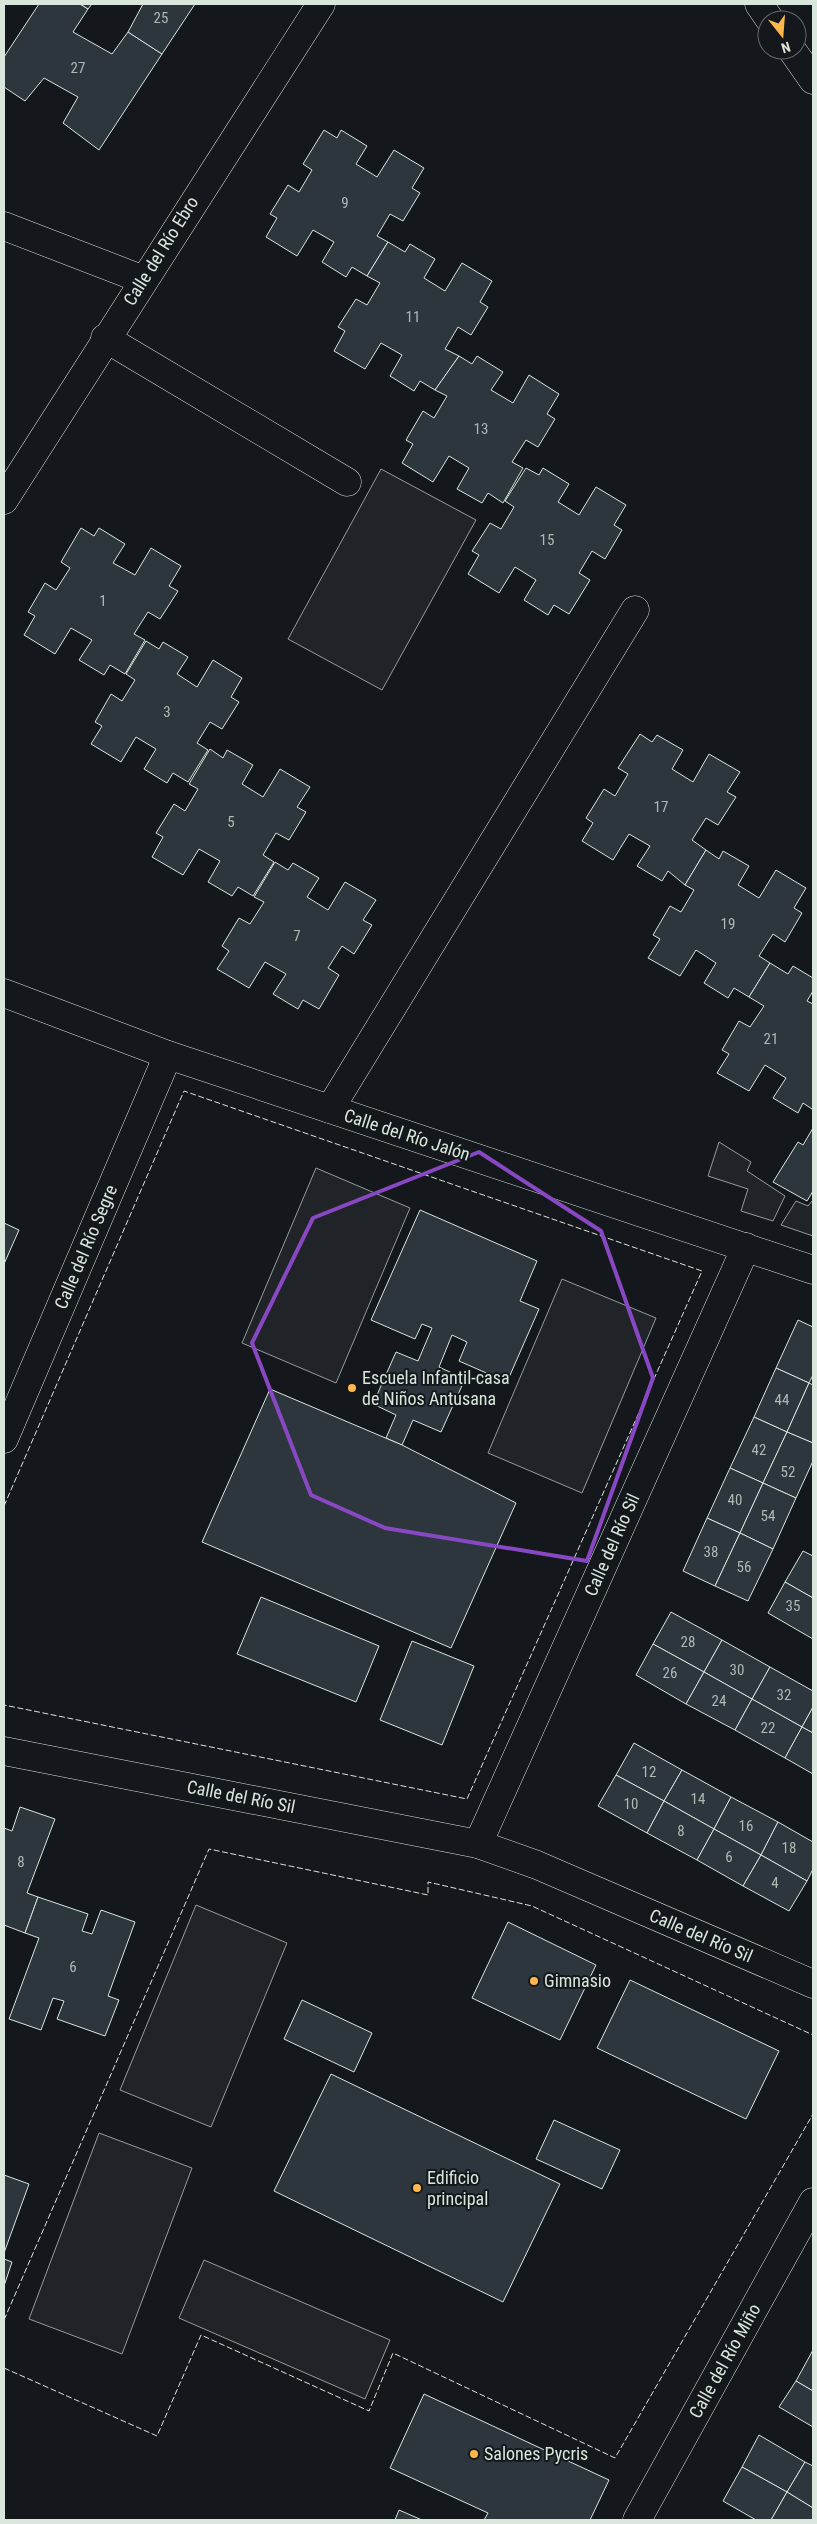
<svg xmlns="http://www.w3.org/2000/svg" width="817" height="2524" font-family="'Roboto Condensed',sans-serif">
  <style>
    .green { fill: #202428; stroke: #939e99 }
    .building { fill: #2c363c; stroke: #d8e6dc }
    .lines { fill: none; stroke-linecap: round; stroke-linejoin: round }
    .minor-casing { stroke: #d8e6dc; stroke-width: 29 }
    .minor { stroke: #14181c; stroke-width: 28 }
    .fence { stroke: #d8e6dc; stroke-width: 1; stroke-dasharray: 6 2.5; stroke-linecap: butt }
    .marked { fill: none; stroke: #8948c3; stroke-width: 4; stroke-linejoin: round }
    .poi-dot { fill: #ffb74d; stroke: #14181c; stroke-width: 2 }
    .labels { text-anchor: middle; stroke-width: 4; stroke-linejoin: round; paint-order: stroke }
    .number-label { font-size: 15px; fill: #adbab4 }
    .street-label { font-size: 18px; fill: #d8e6dc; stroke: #14181c }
    .poi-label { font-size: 18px; fill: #d8e6dc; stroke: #14181c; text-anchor: start }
  </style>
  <rect width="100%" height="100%" fill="#14181c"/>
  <g class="green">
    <polygon points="381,469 476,520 382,690 288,639"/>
    <polygon points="719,1142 751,1162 747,1171 785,1196 773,1221 741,1211 748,1189 708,1176"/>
    <polygon points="316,1168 410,1208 336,1383 242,1343"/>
    <polygon points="813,1200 813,1236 781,1225 796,1201 808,1206"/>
    <polygon points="562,1279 656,1318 582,1493 488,1453"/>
    <polygon points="196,1905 287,1943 211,2127 120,2090"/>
    <polygon points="99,2133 192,2168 122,2354 29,2319"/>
    <polygon points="204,2260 390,2340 365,2399 179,2318"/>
  </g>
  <g class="building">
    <polygon points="39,4 80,4 88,9 73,32 112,54 128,32 162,54 99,150 63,123 78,97 44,78 25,101 4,87 4,57"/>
    <polygon points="80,4 92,4 88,9"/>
    <polygon points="143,4 195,4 162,54 128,32"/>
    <polygon points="324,130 337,138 341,130 367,146 356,164 377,177 394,150 424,168 412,188 420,193 403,221 390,214 377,236 388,242 367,276 352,267 346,277 322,262 334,242 313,230 297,256 266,237 277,218 270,214 288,185 299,192 312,170 303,164"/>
    <polygon points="388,242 405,252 410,244 435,259 424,278 445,291 462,263 492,281 480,302 488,307 471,335 458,327 445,349 459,356 435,390 420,381 414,391 390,376 402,355 381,343 365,369 334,351 345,331 338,327 356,299 367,305 380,283 367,276"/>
    <polygon points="459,356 472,364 477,356 503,372 491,390 513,403 529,375 559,394 547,414 555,419 538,447 526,440 512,462 523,468 503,503 488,493 482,503 457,489 469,468 449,456 433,482 402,463 413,444 406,440 423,411 434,418 447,396 435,390"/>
    <polygon points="526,468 539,475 543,468 569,484 558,502 579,515 596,487 626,505 614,525 622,530 605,559 592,551 579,573 590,580 569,614 554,605 548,615 524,600 536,580 515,567 499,593 468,574 479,555 472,551 490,523 501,529 514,507 505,501"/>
    <polygon points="81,528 94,536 99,528 125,544 113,563 135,575 151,548 181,566 169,586 178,591 160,619 148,612 134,634 145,640 125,674 110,665 104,675 79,660 92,640 71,628 55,654 24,635 35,616 28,612 45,583 56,590 70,568 61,562"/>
    <polygon points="146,641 159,649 163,642 188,657 177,674 197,687 213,660 242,678 231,697 239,702 222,729 210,722 197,743 208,750 188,782 173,773 167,783 144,769 156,749 136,737 121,762 91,744 102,726 95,722 111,694 122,701 135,680 126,674"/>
    <polygon points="640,734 652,742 657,735 683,750 672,769 693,782 709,754 740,772 727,792 736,797 718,825 706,818 692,840 706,850 685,885 668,871 662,881 637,866 650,846 629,834 613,860 582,841 593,823 586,818 604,789 615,796 628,774 618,768"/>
    <polygon points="210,749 223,758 227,750 253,765 242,784 263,797 280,769 310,787 297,807 306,812 289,840 276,833 263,855 274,862 253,896 238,887 232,896 208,882 220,861 199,849 183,875 152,857 163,837 156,833 174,804 185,811 198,789 189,784"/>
    <polygon points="706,850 719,859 723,851 749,866 738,885 759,898 776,870 806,888 794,908 802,913 785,942 773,934 759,956 770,963 749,997 734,988 728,998 704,983 716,963 696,950 680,976 648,958 660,939 653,935 670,906 681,912 694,890 685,885"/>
    <polygon points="275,862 288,870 293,863 319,878 307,897 328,910 345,882 376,900 363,920 372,925 354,954 342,946 328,968 339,975 319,1009 303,1000 298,1009 273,994 286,974 265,962 249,988 217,969 229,951 222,946 239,918 250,924 264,902 254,897"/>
    <polygon points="770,963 788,974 793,966 813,978 813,991 807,1001 813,1004 813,1107 812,1109 803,1103 798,1113 773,1098 786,1078 765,1065 749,1091 717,1073 729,1054 722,1050 739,1021 750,1027 764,1006 749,997"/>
    <polygon points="813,1128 813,1191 807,1201 773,1182 798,1142 803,1145"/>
    <polygon points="420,1210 537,1261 520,1301 539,1309 507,1382 459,1361 467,1342 452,1335 439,1367 465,1379 441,1432 413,1420 402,1445 386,1438 396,1415 373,1404 396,1352 418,1361 432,1328 422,1324 415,1339 371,1320"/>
    <polygon points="4,1223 19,1230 4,1264"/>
    <polygon points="798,1320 813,1327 813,1375 809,1383 776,1368"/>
    <polygon points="776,1368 809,1383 787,1432 754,1417"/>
    <polygon points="809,1383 813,1385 813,1443 787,1432"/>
    <polygon points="270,1389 402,1445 516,1503 451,1648 202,1542"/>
    <polygon points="754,1417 787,1432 763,1483 730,1468"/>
    <polygon points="787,1432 813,1443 813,1461 796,1498 763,1483"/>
    <polygon points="730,1468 763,1483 740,1533 707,1518"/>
    <polygon points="763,1483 796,1498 773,1549 740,1533"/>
    <polygon points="707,1518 740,1533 715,1586 683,1571"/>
    <polygon points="740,1533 773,1549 748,1601 715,1586"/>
    <polygon points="803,1551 813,1556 813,1598 785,1582"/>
    <polygon points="785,1582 813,1598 813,1639 768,1613"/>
    <polygon points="261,1597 379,1646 356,1702 237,1654"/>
    <polygon points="671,1612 722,1640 704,1672 653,1644"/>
    <polygon points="722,1640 770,1667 752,1699 704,1672"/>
    <polygon points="412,1641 474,1666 442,1745 380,1720"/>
    <polygon points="653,1644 704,1672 686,1704 636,1675"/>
    <polygon points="770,1667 813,1691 813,1707 802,1727 752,1699"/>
    <polygon points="704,1672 752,1699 735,1730 686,1704"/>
    <polygon points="752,1699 802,1727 785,1758 735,1730"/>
    <polygon points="813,1707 813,1733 802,1727"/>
    <polygon points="802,1727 813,1733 813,1774 785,1758"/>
    <polygon points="634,1743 682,1770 664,1801 616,1775"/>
    <polygon points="682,1770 731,1797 714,1829 664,1801"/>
    <polygon points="616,1775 664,1801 647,1833 598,1806"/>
    <polygon points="731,1797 778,1822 761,1855 714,1829"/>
    <polygon points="664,1801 714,1829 697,1860 647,1833"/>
    <polygon points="20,1807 55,1819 27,1893 38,1897 25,1933 4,1925 4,1828 12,1831"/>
    <polygon points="778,1822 813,1842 813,1869 807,1881 761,1855"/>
    <polygon points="714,1829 761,1855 743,1886 697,1860"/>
    <polygon points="761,1855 807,1881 789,1911 743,1886"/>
    <polygon points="38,1897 88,1914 82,1931 92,1934 101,1910 135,1922 108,1996 119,2000 105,2036 57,2019 64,2001 53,1998 41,2030 9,2019 39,1938 25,1933"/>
    <polygon points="508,1922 596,1965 560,2040 472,1998"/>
    <polygon points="630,1980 779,2051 746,2119 597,2048"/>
    <polygon points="302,2000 372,2033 354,2072 284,2039"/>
    <polygon points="331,2074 560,2184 503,2302 274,2191"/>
    <polygon points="554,2120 620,2150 602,2189 536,2159"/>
    <polygon points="4,2175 29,2184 4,2253"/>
    <polygon points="4,2259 12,2262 4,2286"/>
    <polygon points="813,2350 813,2391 796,2381"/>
    <polygon points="796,2381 813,2391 813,2427 779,2407"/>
    <polygon points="424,2394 609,2480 590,2520 484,2520 488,2513 390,2468"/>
    <polygon points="759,2435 805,2462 787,2492 742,2467"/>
    <polygon points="805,2462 813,2466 813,2508 787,2492"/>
    <polygon points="742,2467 787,2492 771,2520 756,2520 723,2501"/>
    <polygon points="787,2492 813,2508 813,2520 771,2520"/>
    <polygon points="399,2510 422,2520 395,2520"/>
  </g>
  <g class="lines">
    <defs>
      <g id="minor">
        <polyline points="759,4 770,20"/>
        <polyline points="792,50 813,80"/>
        <polyline points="4,226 144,280"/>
        <polyline points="105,338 347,482"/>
        <polyline points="4,500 321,4"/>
        <polyline points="4,993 168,1055 813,1270"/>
        <polyline points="330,1109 635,610"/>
        <polyline points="4,1439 168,1055"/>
        <polyline points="4,1751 478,1844 537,1865 813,1984"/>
        <polyline points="478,1844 746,1247"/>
        <polyline points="637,2520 813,2202"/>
      </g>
    </defs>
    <use href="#minor" class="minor-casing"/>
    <use href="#minor" class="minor"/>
    <g class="fence">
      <polyline points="4,1506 184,1091 702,1271 467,1799 4,1705"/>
      <polyline points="4,2320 209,1849 428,1895 428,1882 532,1906 813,2035"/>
      <polyline points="4,2368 157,2436 201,2335 369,2411 393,2353 615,2458 813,2114"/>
    </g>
  </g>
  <path class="marked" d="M479,1152l122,79 52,147 -66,183 -202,-33 -74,-33 -59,-152 61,-125z"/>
  <g class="poi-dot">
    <circle cx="352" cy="1388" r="5"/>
    <circle cx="534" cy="1981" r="5"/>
    <circle cx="417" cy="2188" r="5"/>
    <circle cx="474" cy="2454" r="5"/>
  </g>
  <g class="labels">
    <g class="number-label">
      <text x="161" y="23">25</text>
      <text x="78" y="73">27</text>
      <text x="345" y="208">9</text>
      <text x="413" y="322">11</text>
      <text x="481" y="434">13</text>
      <text x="547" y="545">15</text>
      <text x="103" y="606">1</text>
      <text x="167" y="717">3</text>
      <text x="661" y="812">17</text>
      <text x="231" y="827">5</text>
      <text x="728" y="929">19</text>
      <text x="297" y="941">7</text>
      <text x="771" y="1044">21</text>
      <text x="782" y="1405">44</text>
      <text x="759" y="1455">42</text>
      <text x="788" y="1477">52</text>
      <text x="735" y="1505">40</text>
      <text x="768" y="1521">54</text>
      <text x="711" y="1557">38</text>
      <text x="744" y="1572">56</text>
      <text x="793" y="1611">35</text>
      <text x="688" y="1647">28</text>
      <text x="737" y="1675">30</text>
      <text x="670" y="1678">26</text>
      <text x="784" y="1700">32</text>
      <text x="719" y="1706">24</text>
      <text x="768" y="1733">22</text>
      <text x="649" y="1777">12</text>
      <text x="698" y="1804">14</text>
      <text x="631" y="1809">10</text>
      <text x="746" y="1831">16</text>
      <text x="681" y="1836">8</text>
      <text x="789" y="1853">18</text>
      <text x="729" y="1862">6</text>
      <text x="21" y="1867">8</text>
      <text x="775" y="1888">4</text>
      <text x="73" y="1972">6</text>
    </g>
    <g class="street-label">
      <text transform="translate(161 251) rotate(-58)" y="6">Calle del Río Ebro</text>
      <text transform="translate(407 1135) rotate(18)" y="6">Calle del Río Jalón</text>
      <text transform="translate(86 1247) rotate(-67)" y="6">Calle del Río Segre</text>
      <text transform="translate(612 1545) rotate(-66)" y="6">Calle del Río Sil</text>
      <text transform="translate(241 1797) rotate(11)" y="6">Calle del Río Sil</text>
      <text transform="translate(701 1936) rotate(23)" y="6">Calle del Río Sil</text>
      <text transform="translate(725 2361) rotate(-61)" y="6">Calle del Río Miño</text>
    </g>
    <g class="poi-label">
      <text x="362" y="1384">Escuela Infantil-casa<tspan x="362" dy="21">de Niños Antusana</tspan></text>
      <text x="544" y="1987">Gimnasio</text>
      <text x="427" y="2184">Edificio<tspan x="427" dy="21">principal</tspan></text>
      <text x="484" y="2460">Salones Pycris</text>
    </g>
  </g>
  <rect width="817" height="2524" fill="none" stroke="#d8e6dc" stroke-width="10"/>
  <g transform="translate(782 35) rotate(163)"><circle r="24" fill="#14181c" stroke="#626a69"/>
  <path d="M0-4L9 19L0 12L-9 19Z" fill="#ffb74d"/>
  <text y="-8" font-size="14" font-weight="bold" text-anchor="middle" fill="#d8e6dc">N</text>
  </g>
</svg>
